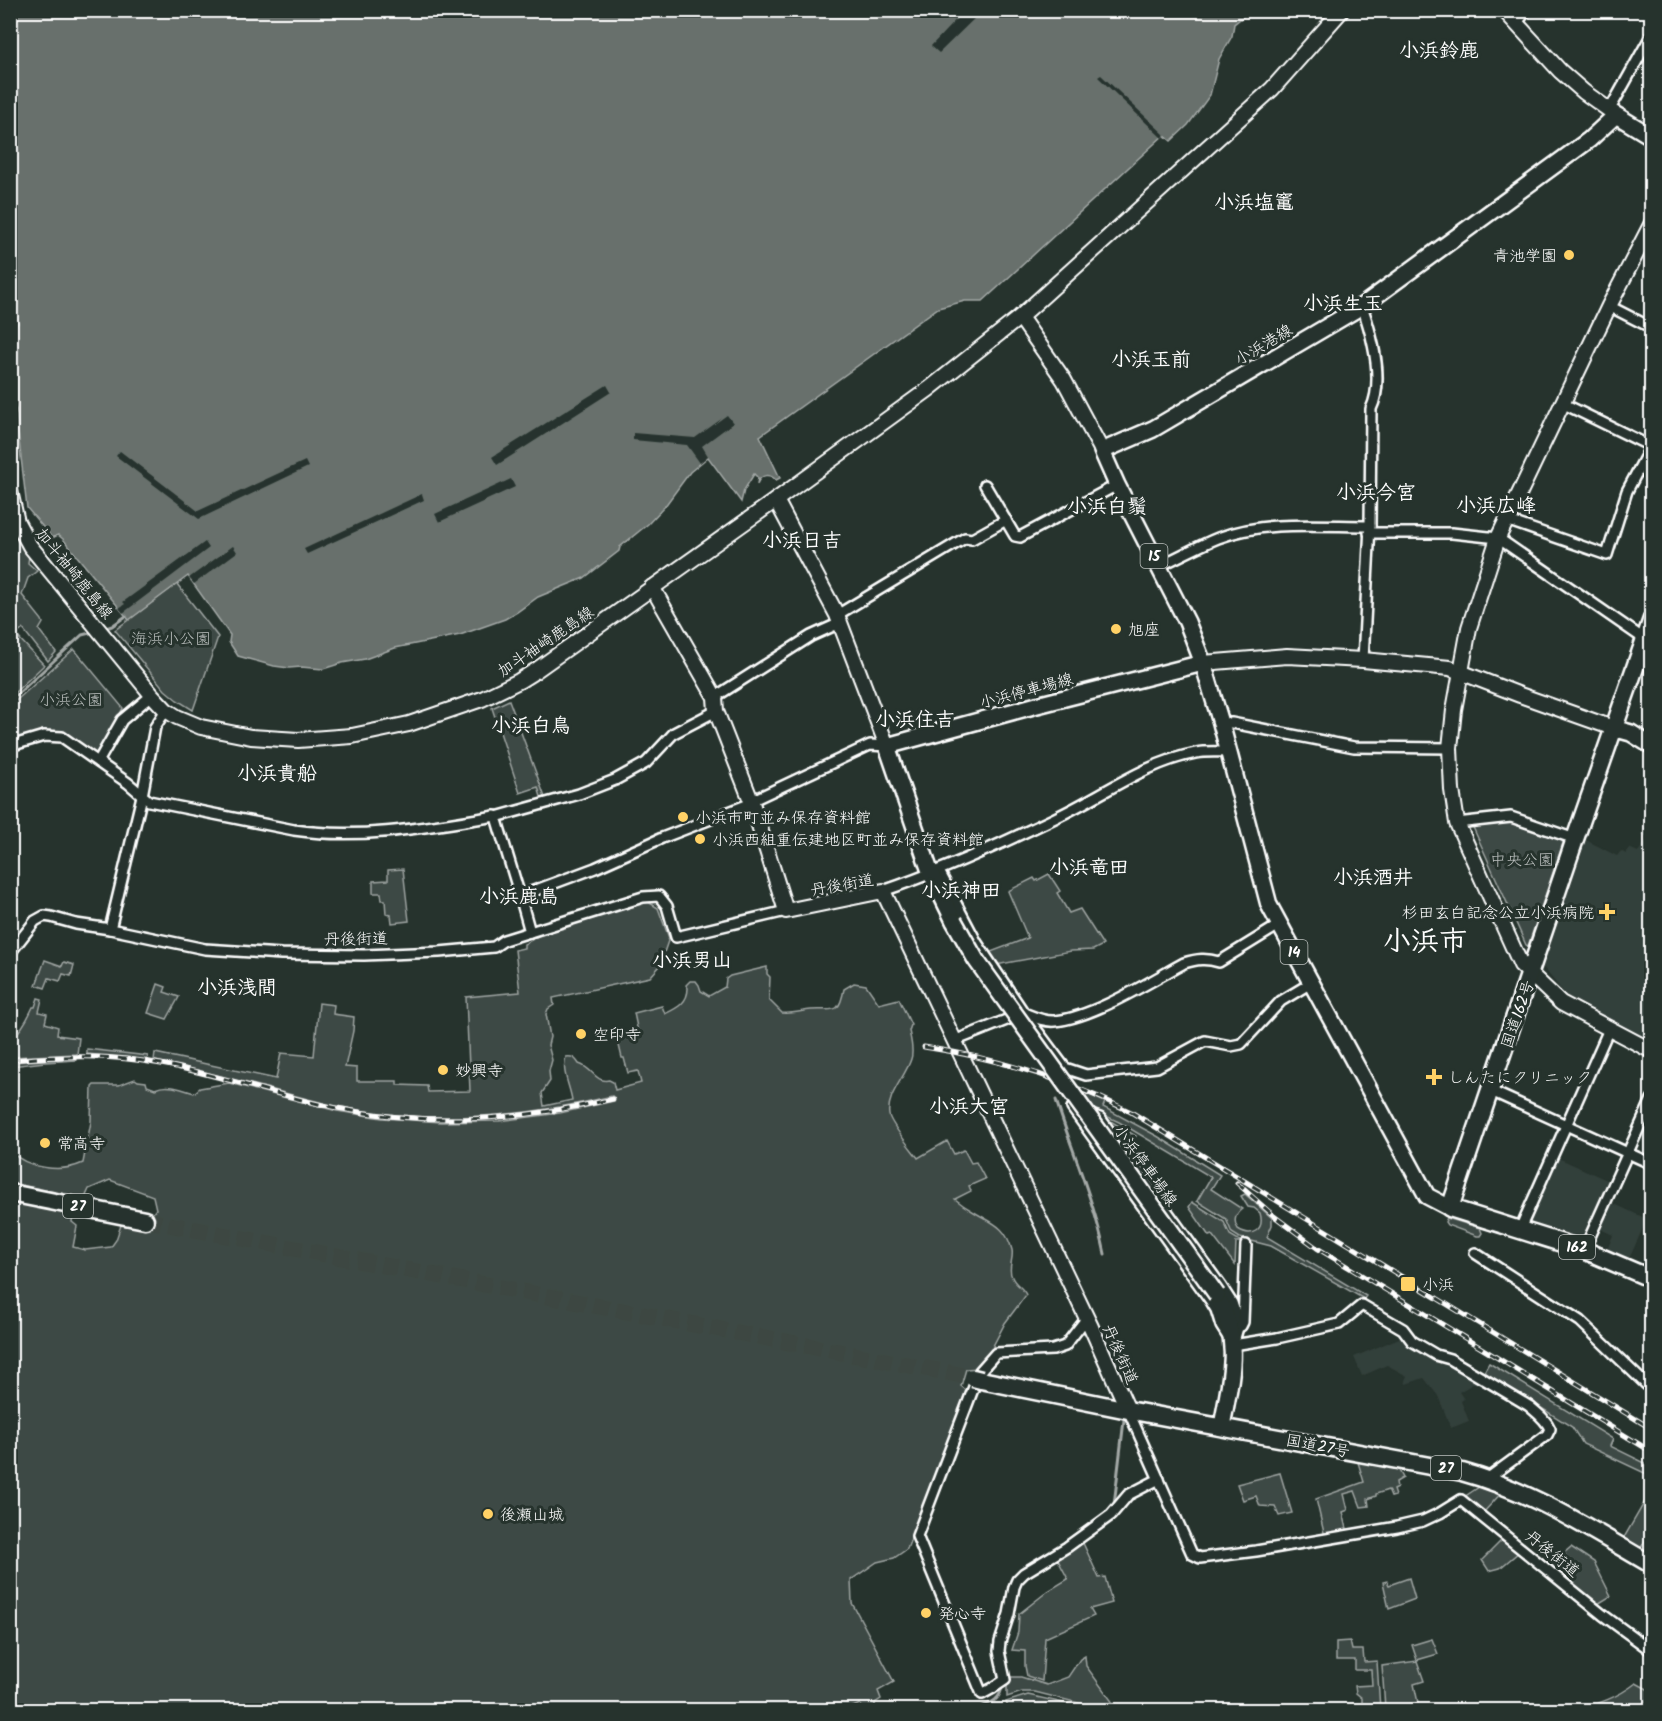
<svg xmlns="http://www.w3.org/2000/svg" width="1662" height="1721" font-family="Kalam,'Klee One',sans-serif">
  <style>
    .built { fill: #333f3a }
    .green { fill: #3e4944; stroke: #9ea4a2; stroke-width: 1.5 }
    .water { fill: #67706c; stroke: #a4a9a7; stroke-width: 1.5 }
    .pier { fill: #26332d }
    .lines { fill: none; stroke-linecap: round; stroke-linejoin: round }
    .stream { stroke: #a4a9a7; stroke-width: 3 }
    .highway-tunnel { stroke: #3c4742; stroke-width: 16; stroke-dasharray: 16 8; stroke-linecap: butt }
    .street-casing { stroke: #fff; stroke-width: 14 }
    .secondary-casing { stroke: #fff; stroke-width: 18 }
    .primary-casing { stroke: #fff; stroke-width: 20 }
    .highway-casing { stroke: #fff; stroke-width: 21 }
    .street { stroke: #26332d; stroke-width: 9 }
    .secondary { stroke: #26332d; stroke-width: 14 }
    .primary { stroke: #26332d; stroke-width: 15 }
    .highway { stroke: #26332d; stroke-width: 16 }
    .rail-casing { stroke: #fff; stroke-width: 5 }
    .rail { stroke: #26332d; stroke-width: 3; stroke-dasharray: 9; stroke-linecap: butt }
    .primary-bridge-casing { stroke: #fff; stroke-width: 20; stroke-linecap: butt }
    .highway-bridge-casing { stroke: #fff; stroke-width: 21; stroke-linecap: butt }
    .primary-bridge { stroke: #26332d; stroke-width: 15 }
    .highway-bridge { stroke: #26332d; stroke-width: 16 }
    .poi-dot { fill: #ffd166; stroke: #26332d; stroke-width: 2 }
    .labels { text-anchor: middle; stroke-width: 6; stroke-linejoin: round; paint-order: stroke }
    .shield { fill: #26332d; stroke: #bec2c0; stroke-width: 1.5 }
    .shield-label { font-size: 15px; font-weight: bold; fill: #fff }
    .poi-label { font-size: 16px; fill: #fff; stroke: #26332d; text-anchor: start }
    .street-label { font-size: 16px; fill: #fff; stroke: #26332d }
    .park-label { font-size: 16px; fill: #bbbfbe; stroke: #26332d }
    .quarter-label { font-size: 20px; font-weight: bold; fill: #fff; stroke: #26332d }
    .town-label { font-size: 28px; font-weight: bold; fill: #fff; stroke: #26332d }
  </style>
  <rect width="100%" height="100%" fill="#26332d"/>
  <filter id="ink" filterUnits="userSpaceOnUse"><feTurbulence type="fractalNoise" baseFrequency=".0167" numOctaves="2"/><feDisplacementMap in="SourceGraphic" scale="12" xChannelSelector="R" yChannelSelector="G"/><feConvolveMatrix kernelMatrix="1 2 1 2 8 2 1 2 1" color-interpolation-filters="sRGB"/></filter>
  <g filter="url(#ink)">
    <g class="built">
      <polygon points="1651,818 1651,1041 1567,997 1543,967 1586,840 1617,856 1621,851 1626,854 1629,848 1638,852 1648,838 1641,834"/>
      <polygon points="1556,1157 1609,1181 1583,1240 1575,1241 1527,1222"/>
      <polygon points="1610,1202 1647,1219 1629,1259 1607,1250 1613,1235 1598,1228"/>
      <polygon points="1404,1336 1413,1346 1446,1364 1451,1363 1480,1380 1459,1392 1464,1399 1461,1401 1469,1421 1451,1428 1438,1396 1424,1378 1406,1384 1405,1380 1407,1376 1387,1365 1362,1376 1354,1357"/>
    </g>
    <g class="green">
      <polygon points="10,527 17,539 29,556 28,563 37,571 28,578 22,595 42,620 43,623 39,630 56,652 48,661 23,629 16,635 44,665 11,696"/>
      <polygon points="177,584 218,637 193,710 177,700 165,690 115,630"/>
      <path d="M74,649l49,59 -24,45 -6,1c-8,-6 -17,-14 -27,-19 -18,-9 -38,1 -55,6l-1,-35z"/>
      <polygon points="509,700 546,800 542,800 538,787 520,793 492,708"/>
      <polygon points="1507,822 1561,838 1563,843 1528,946 1526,945 1472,825"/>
      <polygon points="403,869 409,921 392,923 391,915 386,914 385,900 382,900 381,893 373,893 373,881 388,880 388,870"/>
      <polygon points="1049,874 1060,891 1057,893 1069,913 1080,909 1103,945 1093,950 1071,951 996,965 988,953 1028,938 1008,891 1034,878 1036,881"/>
      <path d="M645,900l13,8 11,30 -10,29 -9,10 -97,21 1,7 -6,4 -2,5 4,23 -2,8 4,15 -3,11 1,10 -8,12 2,13 28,-6c-2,-14 -11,-29 -6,-43 7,-1 9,1 13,7 14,4 16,19 30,16l4,2 2,8 26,-7 -3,-12 -10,2 -4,-15h-2l-5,-21 21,-5 -4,-19 28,-7 3,8c12,-6 23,-11 23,-26l-2,-3 4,-4h6l3,4 2,6 8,5 16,-9 1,-8 4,-3 37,-9v7l3,3 -1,23 13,13c10,1 19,-2 29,-3 22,-2 28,7 33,-21l10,-6 12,2 13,19 20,-5 12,26 -2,6c2,9 5,20 2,28 -6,19 -25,36 -22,56 1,8 23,35 29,43l29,-17 7,13 10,-4 7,13 5,-1 9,17 -16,7 2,5 -16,8c6,5 12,9 19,13 18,11 32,14 38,38 2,9 -5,19 0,27 3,8 11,10 14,18l-21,28 -12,23v5l-14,17 -13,1 -5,17 6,5 -60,158 -13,9 -17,4 -26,18 1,23 42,79 -16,9 3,8 -6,4v4l-11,3 -4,-6 -14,6h-835v-509l62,13 -1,8 5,4 -4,21 12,3 26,-3 5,-7 6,-18 22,3 12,-16 -3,-13 -43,-16 -21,9 -4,9 -74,-15 -1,-32c18,18 51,22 73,12l8,-41 1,-35 2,-2h25l16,-6 3,2 8,1 1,4 8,3c12,-6 27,0 39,4l6,-5 29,-5 108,28 45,7 59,4 58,-1 61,-8 54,-12 -2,-5c-90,22 -185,29 -276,10 -61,-14 -120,-34 -182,-45l1,-8 121,26 5,-26 33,3 5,-53 15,2 -1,9 21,3 -1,14 -8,36 12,1v13h40v4l30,1 1,6 42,-1 -4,-94 54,-5 -5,-42 9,-2v-4c6,-2 8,-5 14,-8 6,-3 13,-3 19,-8z"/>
      <polygon points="45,960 62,966 64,962 74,965 71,976 63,974 60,981 49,978 45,988 36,985"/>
      <polygon points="158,984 166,987 164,992 179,997 167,1019 148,1013"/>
      <path d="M38,998l4,1 -3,13 8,2 -2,9 13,4 -1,8 22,3 -2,16 -66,3v-18c10,-7 17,-21 22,-32h2z"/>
      <polygon points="87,1049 148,1056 147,1060 87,1054"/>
      <polygon points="77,1058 76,1060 45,1062 11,1066 11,1062"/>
      <path d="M1081,1091l24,11 -2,5 54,29 63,39 -9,14 31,20c-7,5 -9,13 -4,20 14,9 27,1 22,-16l-6,-5 -6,-1 -7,-11 4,-2 27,24v7l-5,12 99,59 -2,3 -93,-53 -31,-8 -8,-5 -6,-14 -29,-18 14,-24 -92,-55 -24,-11z"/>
      <polygon points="1102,1116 1136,1136 1123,1144"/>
      <polygon points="1192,1202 1224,1222 1230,1235 1242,1242 1236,1242 1235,1265 1212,1235 1209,1236 1189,1207"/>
      <polygon points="1447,1218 1480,1228 1482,1233 1480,1236 1477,1236 1447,1225 1445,1222"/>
      <polygon points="1489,1363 1613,1439 1610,1446 1651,1466 1651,1476 1583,1444 1572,1427 1484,1372"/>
      <polygon points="1357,1459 1396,1465 1403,1478 1396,1482 1397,1488 1393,1490 1395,1496 1391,1497 1388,1490 1376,1494 1376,1496 1368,1499 1369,1506 1361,1507 1355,1491 1344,1494 1348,1510 1343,1512 1348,1533 1325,1537 1316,1499 1364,1482"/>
      <polygon points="1280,1473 1292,1513 1279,1516 1275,1507 1260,1506 1256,1496 1243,1500 1237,1484"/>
      <polygon points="1485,1483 1504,1490 1483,1513 1464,1497"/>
      <polygon points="1651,1491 1651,1530 1639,1551 1622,1541"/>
      <polygon points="1503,1539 1519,1552 1500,1568 1489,1571 1482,1560"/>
      <polygon points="1083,1543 1099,1578 1105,1577 1112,1603 1090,1609 1094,1616 1045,1638 1042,1681 1027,1676 1025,1666 1025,1651 1012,1650 1018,1632 1019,1614 1048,1591 1068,1579 1058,1560"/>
      <polygon points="1571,1547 1594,1562 1611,1596 1596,1605 1565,1580 1569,1575 1571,1568 1564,1553"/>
      <polygon points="1409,1578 1415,1599 1389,1609 1383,1582 1387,1581 1389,1585"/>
      <polygon points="1432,1639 1438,1654 1417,1660 1412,1645"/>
      <polygon points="1350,1641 1352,1650 1363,1650 1364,1662 1377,1661 1380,1710 1362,1710 1362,1698 1356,1693 1355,1686 1372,1685 1371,1670 1355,1670 1355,1660 1336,1660 1336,1642"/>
      <polygon points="1085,1656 1086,1666 1116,1707 1112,1710 1106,1710 1035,1692 1022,1692 1007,1697 1007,1677 1021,1677 1047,1685 1068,1677 1080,1659"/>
      <polygon points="1417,1661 1424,1681 1414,1684 1418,1703 1385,1708 1382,1666"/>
      <path d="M1636,1683l15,8v19h-77c24,-6 43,-12 62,-27z"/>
      <polygon points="1028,1695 1094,1710 1009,1710 1006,1702"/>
    </g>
    <path class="water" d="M11,11h1239l-16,13 -2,12 -13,23 -9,36 -22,30 -17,16 -7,-6 -181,166h-18l-27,7 -178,128 20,42 -4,2c-7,-7 -15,-6 -19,4l1,-6 -4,-4 -10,16 -3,12 -33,-45 -18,15 -25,34 -17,18 -28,23 -1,4 -35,27 -46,19 -21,15 -12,7 -45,16 -65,13 -30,11 -23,4 -19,6 -22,-2 -12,1 -15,-2 -36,-10 -9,-14 1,-7 -42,-59 -59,44 -66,-81 -5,-4 -6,3 -25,-30 -9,-76c-2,-15 2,-18 -7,-32l-1,-66 8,-11 -4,-7v-8l-4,1 1,-11 3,-7 -4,-3z"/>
    <g class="pier">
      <polygon points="964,11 982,11 939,53 931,46"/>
      <polygon points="1101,75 1165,135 1162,138 1098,77"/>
      <polygon points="607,385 611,392 497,465 492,457"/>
      <polygon points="727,415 733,423 702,446 708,456 700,463 687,445 633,440 633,433 695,438"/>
      <polygon points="120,451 198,511 305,461 308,467 199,519 116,456"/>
      <polygon points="511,479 515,487 439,522 435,514"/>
      <polygon points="422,494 424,500 307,554 304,549"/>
      <polygon points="205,542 209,548 123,613 119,608 125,604 123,602"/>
      <polygon points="233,546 237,552 194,584 189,578"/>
    </g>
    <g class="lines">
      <g class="stream">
        <polyline points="103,629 112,626 126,616"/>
        <polyline points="10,701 82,635 94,632"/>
        <path d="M1056,1100c16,51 38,101 49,154"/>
        <polyline points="1054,1550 1108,1511 1114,1505 1124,1420"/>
        <polyline points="1006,1607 1011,1580 1023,1569"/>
        <path d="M1001,1680c-8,-27 -9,-31 1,-58"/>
        <path d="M974,1710c13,-6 27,-8 28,-24"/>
      </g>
      <polyline class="highway-tunnel" points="145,1220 966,1376"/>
      <defs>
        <g id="street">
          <polyline points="1516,24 1527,10"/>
          <polyline points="1609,111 1652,34"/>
          <path d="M1362,306c10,29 23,74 9,103l-1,117 -7,134"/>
          <polyline points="1609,306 1652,328"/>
          <polyline points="1562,403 1650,446"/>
          <polyline points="985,485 1015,536 1020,537 1117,485"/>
          <polyline points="1506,520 1607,555 1627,491 1652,444"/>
          <polyline points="1369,533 1452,533 1498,538 1647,641"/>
          <path d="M1159,566c20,-9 39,-20 59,-28 47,-18 102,-12 152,-12"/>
          <polyline points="837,615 965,538 972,539 1006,520"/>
          <polyline points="715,697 811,636 840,623"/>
          <polyline points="1221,723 1232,723 1354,747 1450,748"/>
          <path d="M10,746l34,-10 18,1 66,46 21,18 145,29c68,10 134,-3 201,-14"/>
          <polyline points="98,762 122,720 152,695"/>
          <polyline points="751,801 870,745 887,746"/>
          <polyline points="1457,823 1511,817 1575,839"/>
          <polyline points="939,871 977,943 1024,1013 1065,1068 1086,1075 1157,1067 1205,1041 1231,1046 1241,1044 1281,1001 1311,983"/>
          <path d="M883,891c59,-20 116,-46 172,-73 47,-22 89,-55 141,-65 10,-2 21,-1 32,-1"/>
          <polyline points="520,896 496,817 579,794 615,780 646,763 674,733 716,711"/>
          <polyline points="110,929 142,796 155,727 166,710"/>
          <polyline points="530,932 520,896 595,868 662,838 752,803"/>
          <polyline points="10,953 35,921 44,916 51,917 76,924 110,929 205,949 281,954 364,955 439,952 494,947 504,940 643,897 659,896 667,906 676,937 786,911"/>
          <path d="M954,1041l70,-28c10,4 20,9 31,8 39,-4 94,-39 129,-58 13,-4 22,-5 35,-1l60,-37"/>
          <polyline points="1491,1091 1652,1164"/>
          <polygon points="1072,1108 1100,1118 1221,1286 1232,1303 1239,1324 1233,1345 1221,1326 1216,1310 1210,1300"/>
          <polyline points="1520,1229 1609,1029"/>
          <polyline points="1584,1250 1652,1099"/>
          <polyline points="1475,1253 1580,1321 1652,1390"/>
          <polyline points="1086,1319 1065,1346 1053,1350 996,1353 980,1371 917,1536 982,1694 993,1688 1005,1680 999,1651 1000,1642 1009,1614 1014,1587 1017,1580 1024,1573 1067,1547 1111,1515 1128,1495 1159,1479"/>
          <polyline points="1241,1326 1243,1322 1246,1245"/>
          <path d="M1233,1345l44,-7 62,-14 23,-19 41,24 9,12 24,14 14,4 79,47c8,7 17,13 21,23l-3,6 -60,44"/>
          <polyline points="1128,1410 1192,1554 1200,1558 1256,1551 1397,1527 1423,1521 1440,1513 1461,1500 1603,1615 1652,1651"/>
        </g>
        <g id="secondary">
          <polyline points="1504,10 1560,71 1584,92 1616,115"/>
          <polyline points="1652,223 1609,306 1498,538 1469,628 1454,710 1450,748 1452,790 1457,823 1521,965 1561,1003 1652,1051"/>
          <polyline points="1020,317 1064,380 1102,451"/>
          <polyline points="10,491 17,522 30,546 152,695 166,710 177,717 201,727 251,737 298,740 352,736 409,724 482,699 519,681 535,671 776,500 929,389 1020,317 1272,89 1342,10"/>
          <polyline points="776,500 837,615 887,746"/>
          <polyline points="652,587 715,697 716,711 752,803 786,911 883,891 1091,1327 1128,1410"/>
          <polyline points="1203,663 1287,656 1363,660 1450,668 1520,695 1613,728"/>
        </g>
        <g id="primary">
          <polyline points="1613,728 1631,733 1652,746"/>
          <polyline points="954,921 931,874 887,746 1037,705 1203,663"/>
          <polyline points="1450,1208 1427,1196 1269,905 1221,723 1203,663 1187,622 1117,485 1102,451 1153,429 1362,306 1589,140 1616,115 1652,137"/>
          <path d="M1217,1295c25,48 14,81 5,131"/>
        </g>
        <g id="highway">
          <polyline points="1652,619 1575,839 1450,1208 1584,1250 1652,1279"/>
          <polyline points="10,1193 145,1220"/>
          <path d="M981,1380l147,30 334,62c70,19 128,57 190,93"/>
        </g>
      </defs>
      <use href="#street" class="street-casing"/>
      <use href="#secondary" class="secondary-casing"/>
      <use href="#primary" class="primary-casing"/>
      <use href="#highway" class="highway-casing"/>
      <use href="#street" class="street"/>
      <use href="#secondary" class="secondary"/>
      <use href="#primary" class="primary"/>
      <use href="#highway" class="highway"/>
      <defs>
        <g id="rail">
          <path d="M924,1047c73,11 141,32 207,65l521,317"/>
          <path d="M10,1060c50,-4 101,-6 151,4 59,11 117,32 176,44 94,19 184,12 276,-9"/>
          <polyline points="1237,1183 1274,1216 1317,1248 1652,1452"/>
        </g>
      </defs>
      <use href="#rail" class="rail-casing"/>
      <use href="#rail" class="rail"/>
      <defs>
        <polyline id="primary-bridge" points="954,921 976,960 1217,1295"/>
        <polyline id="highway-bridge" points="973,1378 981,1380"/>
      </defs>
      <use href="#primary-bridge" class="primary-bridge-casing"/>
      <use href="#highway-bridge" class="highway-bridge-casing"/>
      <use href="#primary-bridge" class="primary-bridge"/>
      <use href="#highway-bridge" class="highway-bridge"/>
    </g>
  </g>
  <g class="poi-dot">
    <circle cx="1569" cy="255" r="6"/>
    <circle cx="1116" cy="629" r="6"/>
    <circle cx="683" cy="817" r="6"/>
    <circle cx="700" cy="839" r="6"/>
    <path d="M1604 903h6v6h6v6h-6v6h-6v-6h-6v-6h6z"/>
    <circle cx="581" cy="1034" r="6"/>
    <circle cx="443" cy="1070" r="6"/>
    <path d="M1431 1068h6v6h6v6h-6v6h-6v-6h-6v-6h6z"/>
    <circle cx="45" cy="1143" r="6"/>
    <rect x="1400" y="1276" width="16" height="16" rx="3"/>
    <circle cx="488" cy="1514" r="6"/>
    <circle cx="926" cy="1613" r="6"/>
  </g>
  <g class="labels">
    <g class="shield">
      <rect x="1140.5" y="544" width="27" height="24" rx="4.5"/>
      <rect x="1280.5" y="940" width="27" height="24" rx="4.5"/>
      <rect x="63" y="1194" width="30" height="24" rx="4.5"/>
      <rect x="1559" y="1235" width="36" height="24" rx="4.5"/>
      <rect x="1431" y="1456" width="30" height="24" rx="4.5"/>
    </g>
    <g class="shield-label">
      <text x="1154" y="561">15</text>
      <text x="1294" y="957">14</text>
      <text x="78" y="1211">27</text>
      <text x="1577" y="1252">162</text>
      <text x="1446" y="1473">27</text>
    </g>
    <g class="poi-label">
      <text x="1557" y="261" text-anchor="end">青池学園</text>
      <text x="1128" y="635">旭座</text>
      <text x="695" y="823">小浜市町並み保存資料館</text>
      <text x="712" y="845">小浜西組重伝建地区町並み保存資料館</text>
      <text x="1594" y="918" text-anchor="end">杉田玄白記念公立小浜病院</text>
      <text x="593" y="1040">空印寺</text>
      <text x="455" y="1076">妙興寺</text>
      <text x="1448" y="1083">しんたにクリニック</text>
      <text x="57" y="1149">常高寺</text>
      <text x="1422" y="1290">小浜</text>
      <text x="500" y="1520">後瀬山城</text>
      <text x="938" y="1619">発心寺</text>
    </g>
    <g class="street-label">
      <text transform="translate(1263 344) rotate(-31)" y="6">小浜港線</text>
      <text transform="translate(75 573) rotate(51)" y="6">加斗袖崎鹿島線</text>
      <text transform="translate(545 641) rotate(-34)" y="6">加斗袖崎鹿島線</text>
      <text transform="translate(1026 690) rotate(-15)" y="6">小浜停車場線</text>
      <text transform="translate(842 884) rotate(-10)" y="6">丹後街道</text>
      <text transform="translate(356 938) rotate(-1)" y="6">丹後街道</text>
      <text transform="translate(1517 1014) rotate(-71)" y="6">国道162号</text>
      <text transform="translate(1146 1165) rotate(54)" y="6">小浜停車場線</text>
      <text transform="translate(1121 1354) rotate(66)" y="6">丹後街道</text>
      <text transform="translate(1318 1445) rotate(11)" y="6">国道27号</text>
      <text transform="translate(1553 1553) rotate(39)" y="6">丹後街道</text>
    </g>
    <g class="park-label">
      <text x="171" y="644">海浜小公園</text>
      <text x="71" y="705">小浜公園</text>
      <text x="1522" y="865">中央公園</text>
    </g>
    <g class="quarter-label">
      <text x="1439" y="57">小浜鈴鹿</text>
      <text x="1254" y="209">小浜塩竃</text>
      <text x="1343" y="310">小浜生玉</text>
      <text x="1151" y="366">小浜玉前</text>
      <text x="1376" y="499">小浜今宮</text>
      <text x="1496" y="512">小浜広峰</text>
      <text x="1107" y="513">小浜白鬚</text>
      <text x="802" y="547">小浜日吉</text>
      <text x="915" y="726">小浜住吉</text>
      <text x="531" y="732">小浜白鳥</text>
      <text x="277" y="780">小浜貴船</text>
      <text x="1089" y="874">小浜竜田</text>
      <text x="1373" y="884">小浜酒井</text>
      <text x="961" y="897">小浜神田</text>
      <text x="519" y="903">小浜鹿島</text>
      <text x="692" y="967">小浜男山</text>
      <text x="237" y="994">小浜浅間</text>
      <text x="969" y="1113">小浜大宮</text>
    </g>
    <g class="town-label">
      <text x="1425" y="950">小浜市</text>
    </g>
  </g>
  <rect width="1662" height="1721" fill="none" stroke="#26332d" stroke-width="36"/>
  <rect x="18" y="18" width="1626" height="1685" fill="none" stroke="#fff" stroke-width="2" filter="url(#ink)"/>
</svg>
